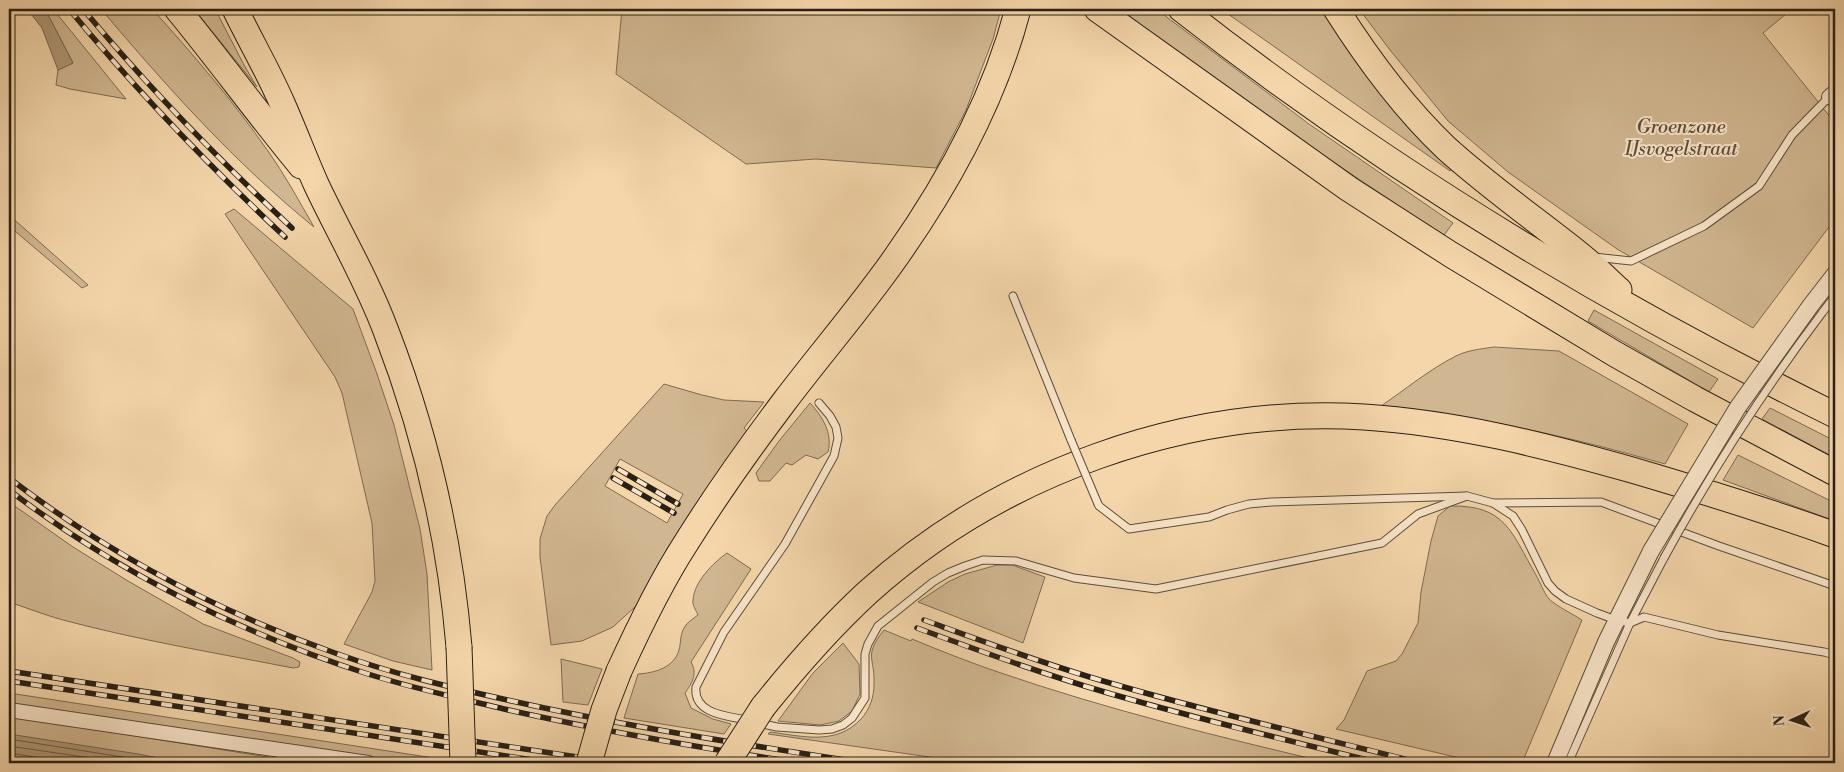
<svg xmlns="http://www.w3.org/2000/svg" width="1844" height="772" font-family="'Libre Bodoni',serif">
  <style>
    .green { fill: #d1b791; stroke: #7c6c54; fill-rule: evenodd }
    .water { fill: #af9878; stroke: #796851 }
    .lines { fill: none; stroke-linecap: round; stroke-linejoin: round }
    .shore { stroke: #6c5c48; stroke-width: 1 }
    .service-casing { stroke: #5b4e3c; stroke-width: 9 }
    .minor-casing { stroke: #5b4e3c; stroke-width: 16 }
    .tertiary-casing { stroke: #5b4e3c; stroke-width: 18 }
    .motorway-casing { stroke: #282017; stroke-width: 27 }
    .service { stroke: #f8e4c8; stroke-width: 7 }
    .minor { stroke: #f8e4c8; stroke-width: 14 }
    .tertiary { stroke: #f8e4c8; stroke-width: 16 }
    .motorway { stroke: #f4d6aa; stroke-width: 25 }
    .rail-casing { stroke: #282017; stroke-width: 5.5 }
    .rail { stroke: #f8e4c8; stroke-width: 4; stroke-dasharray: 11; stroke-linecap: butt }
    .service-bridge-casing { stroke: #5b4e3c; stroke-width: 9; stroke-linecap: butt }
    .tertiary-bridge-casing { stroke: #5b4e3c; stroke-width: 18; stroke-linecap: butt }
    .motorway-bridge-casing { stroke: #282017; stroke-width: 27; stroke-linecap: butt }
    .service-bridge { stroke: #f8e4c8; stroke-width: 7 }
    .tertiary-bridge { stroke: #f8e4c8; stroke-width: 16 }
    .motorway-bridge { stroke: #f4d6aa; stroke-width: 25 }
    .labels { text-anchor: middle; stroke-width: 4; stroke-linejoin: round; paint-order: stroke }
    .park-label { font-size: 19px; font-style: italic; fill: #5b4d3c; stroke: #f8e4c8 }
  </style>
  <rect width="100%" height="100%" fill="#f4d6aa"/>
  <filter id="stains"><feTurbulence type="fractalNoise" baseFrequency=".004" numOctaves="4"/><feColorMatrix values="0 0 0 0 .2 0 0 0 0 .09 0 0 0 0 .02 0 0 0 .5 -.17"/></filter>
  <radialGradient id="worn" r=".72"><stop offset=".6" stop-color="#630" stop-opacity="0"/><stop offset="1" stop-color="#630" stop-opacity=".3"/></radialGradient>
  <g class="green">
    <polygon points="45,9 53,9 126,99 70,89 56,85 58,70 73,63"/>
    <path d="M101,9h51c41,45 81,92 116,142 17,24 31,50 46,76 -79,-64 -148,-141 -213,-218z"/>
    <polygon points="194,9 215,9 244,65 257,87"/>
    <polygon points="622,9 1001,9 993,39 966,110 936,168 816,159 746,164 616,74"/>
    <path d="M1119,9h37l153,115 144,99 -9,12c-111,-71 -219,-147 -325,-226z"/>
    <polygon points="1221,9 1322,9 1345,46 1376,86 1453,167 1450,171"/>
    <polygon points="1359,9 1792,9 1763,33 1835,123 1835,219 1753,328 1617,249 1508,172 1448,121 1390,50"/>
    <polygon points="234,209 353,309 377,374 394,425 420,529 427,574 432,670 393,661 344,644 372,592 375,581 372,523 342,393 335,377 225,214"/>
    <polygon points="9,215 88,285 82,288 9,226"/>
    <polygon points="1594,310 1718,379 1709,392 1588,321"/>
    <path d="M1494,347l65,4 129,73 -23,40c-94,-27 -187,-48 -284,-58 25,-17 49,-37 75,-50 12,-6 25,-7 38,-9z"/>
    <path d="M664,384l38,11 22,5 40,2 -20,26 3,3 -94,143 -17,32 -23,21 -31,14 -31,4 -11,-88v-18l7,-23 8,-11zM620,459l63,35 -16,29 -62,-37z"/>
    <path d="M810,403c12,13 23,30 18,49l-10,7 -12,-4 -14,10 -6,-2 -16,18h-11l-3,-8 23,-32z"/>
    <polygon points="1770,408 1835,441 1835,458 1762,419"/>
    <polygon points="1738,455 1835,503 1835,521 1723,480"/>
    <path d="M9,502l64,45 55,34 75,43 90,34 7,4 -1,5 -6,1c-77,-15 -155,-28 -230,-48 -18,-5 -36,-12 -54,-18z"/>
    <path d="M1450,506c56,-1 61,26 86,69 4,7 8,18 13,24 9,8 22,14 33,21l-60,143h-41l-145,-34 8,-9 23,-49 29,-10 6,-7 16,-31 3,-31 10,-51 7,-25z"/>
    <path d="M727,553l24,16 -60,93c7,12 1,21 -6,31l6,15 22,11 18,5 -7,10 -100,-16 14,-44c16,-1 36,-6 41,-24 2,-7 1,-15 5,-22 3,-6 9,-9 14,-13 -2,-5 -6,-10 -5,-15 1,-18 20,-37 34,-47z"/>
    <polygon points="997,565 1012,565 1045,577 1023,643 918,602 948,582 965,574"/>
    <path d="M884,630l27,11 1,-2c29,12 59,24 89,34 108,37 218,64 329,90h-358l-204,-29 2,-2c32,4 66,14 91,-13 9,-10 13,-22 13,-35 1,-28 -11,-27 10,-54z"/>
    <polygon points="843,643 859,664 860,694 852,711 839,721 820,725 778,721 813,673"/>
    <polygon points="561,659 602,669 588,705 563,702"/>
    <polygon points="9,693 434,758 434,763 392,762 9,704"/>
    <polygon points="9,716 306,763 9,763"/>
  </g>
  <g class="water">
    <polygon points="27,9 45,9 73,63 58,70 42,28"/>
    <polygon points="9,734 138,754 186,763 19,763 9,762"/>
  </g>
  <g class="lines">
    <g class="shore">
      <polyline points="9,739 160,763"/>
      <polyline points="9,746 125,763"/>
      <polyline points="9,753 75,763"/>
    </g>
    <defs>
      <g id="service">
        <polyline points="1594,257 1631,261 1704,226 1759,186 1792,135 1829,97"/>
        <polyline points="1013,296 1071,440"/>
        <polyline points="1822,313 1835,296"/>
        <polyline points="1493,503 1601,502 1719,546 1835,586"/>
        <polyline points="1098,504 1099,506 1129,529 1209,517 1227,510 1249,504 1271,502 1467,496 1493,503 1513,516 1522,530 1548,583 1555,591 1566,599 1597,613 1616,620 1630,623 1644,617 1718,635 1824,652 1835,655"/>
        <path d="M747,720c-20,-4 -54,-6 -51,-33l28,-55 61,-88 49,-88 4,-18 -2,-11 -6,-11 -11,-13"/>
        <polyline points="758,723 777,727 819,730 832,729 843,725 852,718 865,698 865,654 868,644 878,626 933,582 948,573 965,566 983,560 1016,561 1074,578 1156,589 1382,543 1418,514 1467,496"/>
        <polyline points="1567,763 1569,761 1630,623 1664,558"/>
      </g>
      <g id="minor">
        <polyline points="1829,97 1835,92"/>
        <polyline points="9,710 368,763"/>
      </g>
      <g id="tertiary">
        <polyline points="1811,305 1835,274"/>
        <polyline points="1555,763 1606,642 1651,551"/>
      </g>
      <g id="motorway">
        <path d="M177,9c42,51 81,105 124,157"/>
        <path d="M235,9c15,31 33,62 47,94 12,27 22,54 34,81 23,49 51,96 70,147 39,101 64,208 73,316"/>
        <polyline points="1097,9 1349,189 1450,254 1615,354 1695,399 1835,473"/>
        <path d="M1181,9c204,160 422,292 654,406"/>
        <path d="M1336,9c31,49 67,98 110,139 42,38 89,71 133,106 14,11 27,24 40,36"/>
        <path d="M619,671c20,-44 41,-88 67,-128 30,-48 64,-96 98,-141 37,-49 77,-95 112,-145 53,-75 99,-160 122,-248"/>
        <path d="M763,707c33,-41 66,-79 104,-114 133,-120 318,-187 497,-176 92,6 180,28 268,53 68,20 136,41 203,65"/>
      </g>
    </defs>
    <use href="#service" class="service-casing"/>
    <use href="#minor" class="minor-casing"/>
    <use href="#tertiary" class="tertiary-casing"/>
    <use href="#motorway" class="motorway-casing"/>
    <use href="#service" class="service"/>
    <use href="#minor" class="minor"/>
    <use href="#tertiary" class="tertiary"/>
    <use href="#motorway" class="motorway"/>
    <defs>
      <g id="rail">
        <path d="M69,9c67,81 139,156 216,228"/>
        <path d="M83,9c65,78 135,150 209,219"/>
        <polyline points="618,469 678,504"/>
        <path d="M9,478c98,75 210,134 326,175 58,21 118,35 177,48 117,26 235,44 353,62"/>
        <polyline points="613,478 674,513"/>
        <path d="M9,490c106,81 231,143 359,184 44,14 90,24 136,35 98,22 197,39 297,54"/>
        <path d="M924,620c61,22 123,45 186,63 103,30 207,54 311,80"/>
        <path d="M917,628c63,23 126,46 191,65 90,26 181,48 272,70"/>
        <polyline points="9,671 617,763"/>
        <polyline points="9,681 553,763"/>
      </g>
    </defs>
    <use href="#rail" class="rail-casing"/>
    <use href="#rail" class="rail"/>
    <defs>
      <g id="service-bridge">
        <polyline points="1071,440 1098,504"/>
        <path d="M1664,558c47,-86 99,-167 158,-245"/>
      </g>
      <polyline id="tertiary-bridge" points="1651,551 1738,407 1811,305"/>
      <g id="motorway-bridge">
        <polyline points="459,647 463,763"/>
        <polyline points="589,763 604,710 619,671"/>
        <polyline points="727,763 763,707"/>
      </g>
    </defs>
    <use href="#service-bridge" class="service-bridge-casing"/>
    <use href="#tertiary-bridge" class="tertiary-bridge-casing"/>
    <use href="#motorway-bridge" class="motorway-bridge-casing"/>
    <use href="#service-bridge" class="service-bridge"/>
    <use href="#tertiary-bridge" class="tertiary-bridge"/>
    <use href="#motorway-bridge" class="motorway-bridge"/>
  </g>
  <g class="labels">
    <g class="park-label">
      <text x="1681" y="133">Groenzone<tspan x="1681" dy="22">IJsvogelstraat</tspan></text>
    </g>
  </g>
  <rect width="1844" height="772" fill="none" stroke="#f4d6aa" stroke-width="30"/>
  <rect x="10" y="10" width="1824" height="752" fill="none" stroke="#282017" stroke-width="2.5"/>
  <rect x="15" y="15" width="1814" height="742" fill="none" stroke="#282017"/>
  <g transform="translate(1792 720) rotate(267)" stroke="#f8e4c8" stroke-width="4" paint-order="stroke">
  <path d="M0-4L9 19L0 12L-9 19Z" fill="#282017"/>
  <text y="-8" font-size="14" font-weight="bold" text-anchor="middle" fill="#282017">N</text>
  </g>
  <rect width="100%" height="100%" filter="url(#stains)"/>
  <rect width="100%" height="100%" fill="url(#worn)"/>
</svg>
